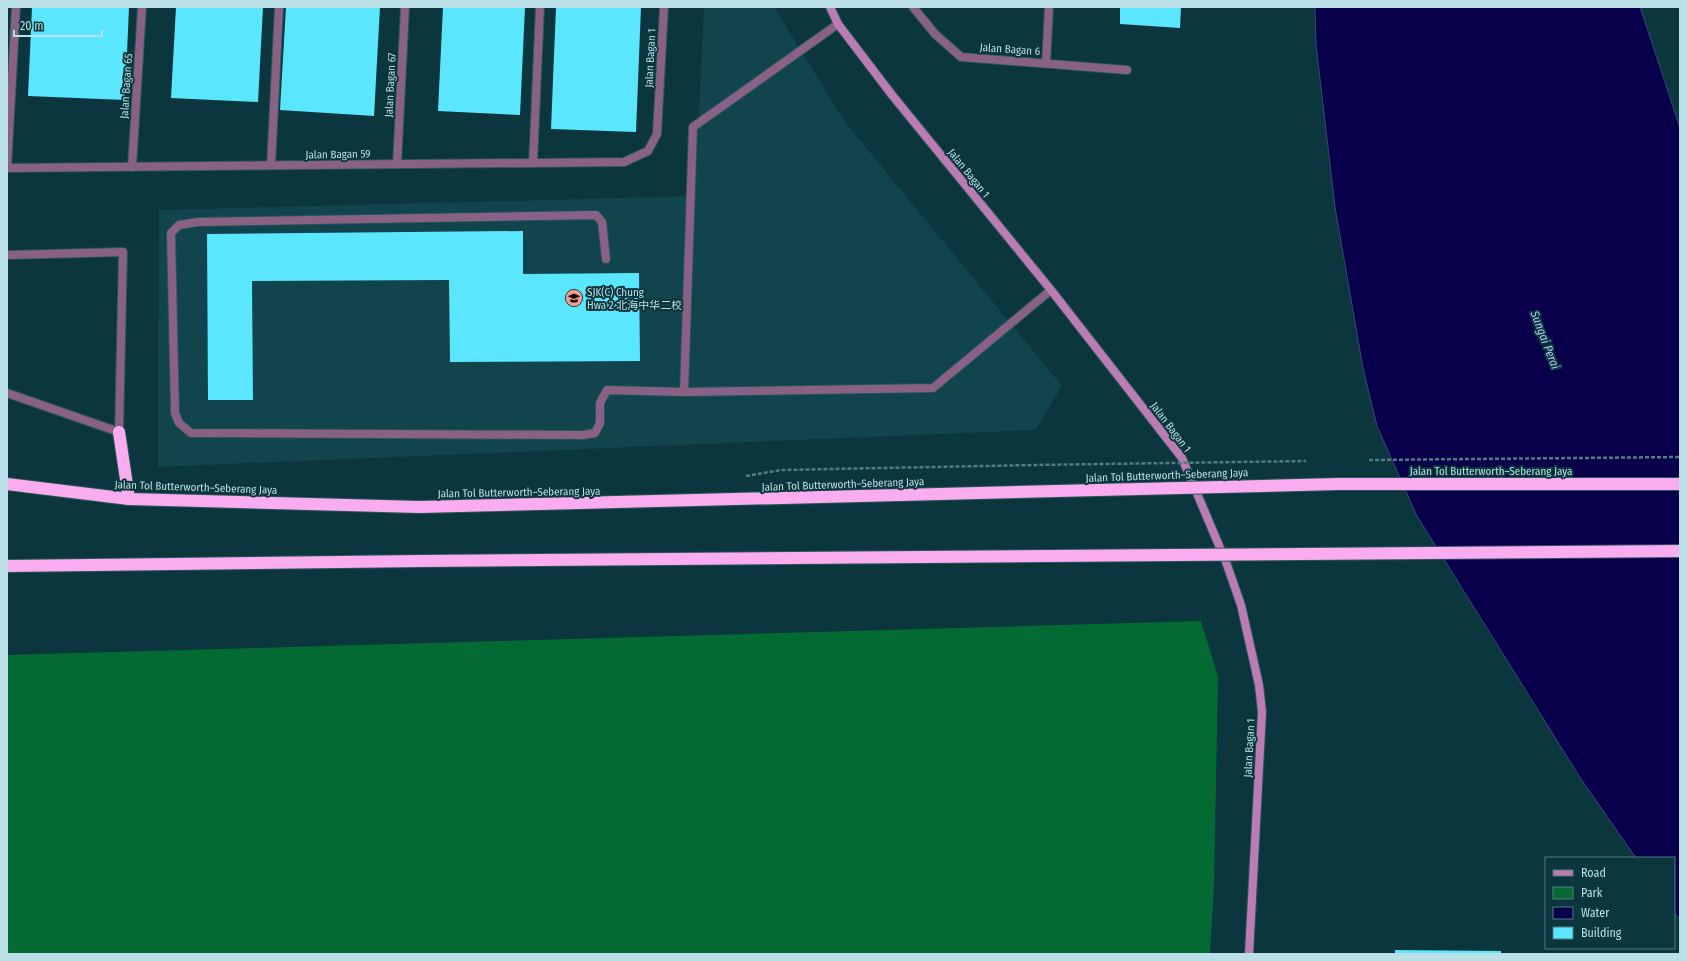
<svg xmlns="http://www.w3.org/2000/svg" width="1687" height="961" font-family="'Fira Sans Condensed','Noto Sans SC',sans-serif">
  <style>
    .built { fill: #11444c }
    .green { fill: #046a33 }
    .water { fill: #08004a; stroke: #3d4379 }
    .building { fill: #5ae6fe }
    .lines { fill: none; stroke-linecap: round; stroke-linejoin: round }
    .lane-casing { stroke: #2a545b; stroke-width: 10 }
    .street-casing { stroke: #2a545b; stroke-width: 10 }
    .secondary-casing { stroke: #2a545b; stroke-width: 10 }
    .highway-casing { stroke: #2a545b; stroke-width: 14 }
    .lane { stroke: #896283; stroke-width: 8 }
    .street { stroke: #896283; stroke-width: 8 }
    .secondary { stroke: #ba7cb2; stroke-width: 8 }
    .highway { stroke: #f9acef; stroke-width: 12 }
    .highway-bridge-casing { stroke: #2a545b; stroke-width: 14; stroke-linecap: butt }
    .path-bridge { stroke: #527b82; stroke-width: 2.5; stroke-dasharray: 4 2; stroke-linecap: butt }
    .highway-bridge { stroke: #f9acef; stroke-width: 12 }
    .labels { text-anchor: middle; stroke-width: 4; stroke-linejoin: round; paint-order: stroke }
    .street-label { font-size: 11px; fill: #badfe6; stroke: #0b363d }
    .poi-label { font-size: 11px; fill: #badfe6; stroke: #0b363d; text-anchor: start }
    .water-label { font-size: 12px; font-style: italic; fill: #b5c4f7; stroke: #0b363d }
  </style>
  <rect width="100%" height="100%" fill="#0b363d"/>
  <polygon class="built" points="704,7 774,7 845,122 1062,386 1035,430 158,467 159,210 695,196"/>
  <polygon class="green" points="1201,621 1218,677 1214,885 1210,954 7,954 7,655"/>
  <polygon class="water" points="1315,7 1640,7 1680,128 1680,920 1674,912 1674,858 1636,858 1581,779 1417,516 1377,426 1363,368 1335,207 1316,44"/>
  <g class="building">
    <polygon points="32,7 129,7 125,100 28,96"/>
    <polygon points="176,7 263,7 258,102 171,98"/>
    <polygon points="286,7 380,7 374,116 280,110"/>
    <polygon points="443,7 525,7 520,115 438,111"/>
    <polygon points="556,7 641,7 636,132 551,129"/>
    <polygon points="1120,7 1181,7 1180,28 1120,24"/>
    <polygon points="523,231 523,274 639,273 640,361 450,362 449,280 252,281 253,400 208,400 207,234"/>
    <polygon points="1395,950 1501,951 1501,954 1395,954"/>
  </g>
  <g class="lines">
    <defs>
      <g id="lane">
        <polyline points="838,24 693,127 684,392 933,388 1051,290"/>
        <polyline points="533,163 540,7"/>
        <polyline points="271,165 279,7"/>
        <polyline points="7,168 16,7"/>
        <polyline points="7,255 123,252 119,432 7,393"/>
        <polyline points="606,259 602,222 596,215 198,222 179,225 171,233 175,413 179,423 191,433 583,435 595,433 600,423 600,403 607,390 684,392"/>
      </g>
      <g id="street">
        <polyline points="913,7 935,34 961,57 1127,70"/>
        <polyline points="1046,63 1049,7"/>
        <polyline points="397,164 405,7"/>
        <polyline points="132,167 142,7"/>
        <polyline points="7,168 624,162 648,151 657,134 664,7"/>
      </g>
      <polyline id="secondary" points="830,7 838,24 892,95 1051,290 1182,458 1226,562 1241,605 1259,685 1262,712 1249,954"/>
      <g id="highway">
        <polyline points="119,432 129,499"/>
        <polyline points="7,484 129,499 419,507"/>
        <polyline points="7,566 422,561"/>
      </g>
    </defs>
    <use href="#lane" class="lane-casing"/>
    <use href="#street" class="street-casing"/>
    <use href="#secondary" class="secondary-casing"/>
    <use href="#highway" class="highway-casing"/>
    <use href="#lane" class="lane"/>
    <use href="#street" class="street"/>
    <use href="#secondary" class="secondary"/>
    <use href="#highway" class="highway"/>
    <defs>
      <g id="highway-bridge">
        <polyline points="419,507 1338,484 1680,484"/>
        <polyline points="422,561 1680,551"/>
      </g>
    </defs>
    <use href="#highway-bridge" class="highway-bridge-casing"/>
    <g class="path-bridge">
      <polyline points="1369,460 1680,457"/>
      <polyline points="746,476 781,470 1034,465 1306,461"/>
    </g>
    <use href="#highway-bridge" class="highway-bridge"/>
  </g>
  <defs>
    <symbol id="school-disc" viewBox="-11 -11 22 22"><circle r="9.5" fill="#f49d8c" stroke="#0b363d"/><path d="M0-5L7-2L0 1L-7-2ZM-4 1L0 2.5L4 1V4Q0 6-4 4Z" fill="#111"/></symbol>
  </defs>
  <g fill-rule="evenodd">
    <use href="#school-disc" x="564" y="288" width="20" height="20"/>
  </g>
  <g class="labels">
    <g class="street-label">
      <text transform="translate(1010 49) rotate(4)" y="4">Jalan Bagan 6</text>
      <text transform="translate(650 58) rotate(-87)" y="4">Jalan Bagan 1</text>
      <text transform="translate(390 85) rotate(-87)" y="4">Jalan Bagan 67</text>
      <text transform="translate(126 86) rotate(-86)" y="4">Jalan Bagan 65</text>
      <text transform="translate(338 154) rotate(-1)" y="4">Jalan Bagan 59</text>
      <text transform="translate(969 173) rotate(51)" y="4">Jalan Bagan 1</text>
      <text transform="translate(1171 427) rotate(53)" y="4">Jalan Bagan 1</text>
      <text x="1491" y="475">Jalan Tol Butterworth–Seberang Jaya</text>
      <text transform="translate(1167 475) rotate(-2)" y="4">Jalan Tol Butterworth–Seberang Jaya</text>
      <text transform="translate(843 484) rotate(-2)" y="4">Jalan Tol Butterworth–Seberang Jaya</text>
      <text transform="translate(196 487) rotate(2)" y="4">Jalan Tol Butterworth–Seberang Jaya</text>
      <text transform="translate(519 492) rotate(-1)" y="4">Jalan Tol Butterworth–Seberang Jaya</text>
      <text transform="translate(1249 748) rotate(-87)" y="4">Jalan Bagan 1</text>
    </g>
    <g class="poi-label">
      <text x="587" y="296">SJK(C) Chung<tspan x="587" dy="13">Hwa 2 北海中华二校</tspan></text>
    </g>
    <g class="water-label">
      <text transform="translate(1545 340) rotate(69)" y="4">Sungai Perai</text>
    </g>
  </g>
  <rect width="1687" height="961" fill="none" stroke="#badfe6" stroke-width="16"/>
  <rect x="1545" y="857" width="130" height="92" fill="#0b363d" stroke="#517a81"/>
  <rect x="1553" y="870" width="20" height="6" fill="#ba7cb2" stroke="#517a81"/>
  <text x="1581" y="877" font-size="12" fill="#badfe6">Road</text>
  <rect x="1553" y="887" width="20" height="12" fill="#046a33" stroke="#517a81"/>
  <text x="1581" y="897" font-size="12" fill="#badfe6">Park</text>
  <rect x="1553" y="907" width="20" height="12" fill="#08004a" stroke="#517a81"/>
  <text x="1581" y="917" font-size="12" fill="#badfe6">Water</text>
  <rect x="1553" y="927" width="20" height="12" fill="#5ae6fe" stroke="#517a81"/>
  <text x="1581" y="937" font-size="12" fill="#badfe6">Building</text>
  <path d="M14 30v6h88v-6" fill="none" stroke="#badfe6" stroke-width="2"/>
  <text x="20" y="30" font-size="12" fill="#badfe6" stroke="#0b363d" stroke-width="3" paint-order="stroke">20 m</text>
</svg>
